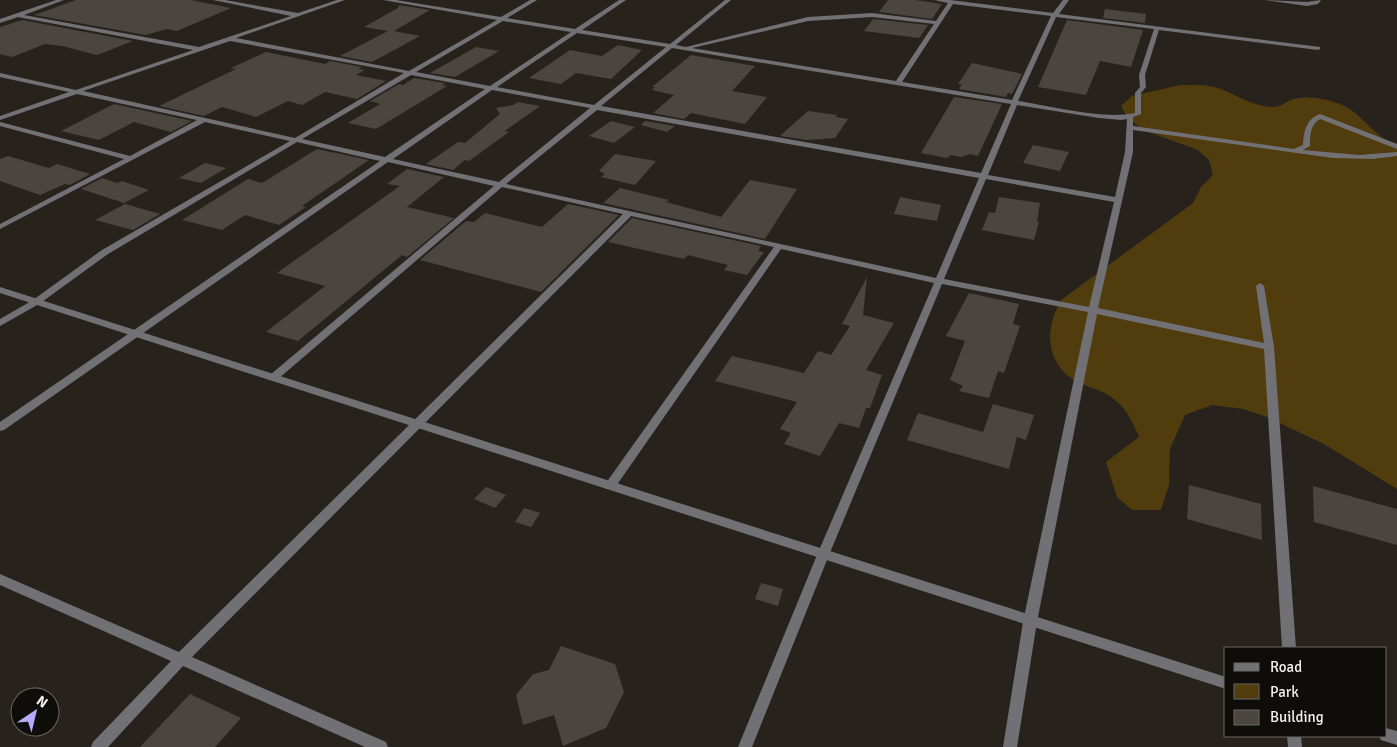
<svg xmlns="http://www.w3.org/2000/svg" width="1397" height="747" font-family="Signika,sans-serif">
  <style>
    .green { fill: #503c0d }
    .building { fill: #4a463f }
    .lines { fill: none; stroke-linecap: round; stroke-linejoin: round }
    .minor { fill: #717074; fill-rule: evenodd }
    .tertiary { fill: #717074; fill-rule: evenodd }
  </style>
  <rect width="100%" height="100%" fill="#27231c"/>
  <path class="green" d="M1180,85c13,0 28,-1 41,4 17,7 32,17 51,18 8,0 14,-5 21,-8 16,-4 35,0 49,6 22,10 32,32 55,41v343l-73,-45 -57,-27 -24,-8 -31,-4 -27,10 -15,34 -1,36 -8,25h-29l-15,-13 -11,-35 33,-25c-7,-16 -13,-30 -28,-40 -12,-9 -27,-10 -39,-18 -28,-20 -26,-53 -11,-79l132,-97 8,-16 12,-12 -4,-15 -11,-10 -55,-20 -16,-13 -6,-11 11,-10z"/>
  <g class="building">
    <polygon points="76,0 191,0 231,8 177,31 167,29 146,35 34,15"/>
    <polygon points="888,0 915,0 942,4 932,19 879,12"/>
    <polygon points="399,5 430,10 394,31 420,36 372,62 340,56 388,31 364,27 398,8"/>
    <polygon points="1105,9 1146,14 1145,23 1103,18"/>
    <polygon points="873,19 928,25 919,38 864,31"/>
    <polygon points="22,20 133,41 97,55 62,46 45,44 12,57 0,54 0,27"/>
    <polygon points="1067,20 1143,30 1131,67 1100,61 1086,95 1038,87"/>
    <polygon points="618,45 642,50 611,79 576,73 561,84 529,78 570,50 602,56"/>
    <polygon points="476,47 499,51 455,77 430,73"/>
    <polygon points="266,52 325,64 330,61 362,67 359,69 365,70 356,75 386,81 357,99 325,92 302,105 288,101 256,117 222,107 204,116 159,106 236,69 231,68"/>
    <polygon points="691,55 755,66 732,91 767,97 745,124 691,113 684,119 653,113 674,95 652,90 655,87 652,87"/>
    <polygon points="972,63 1022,74 1012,94 1008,93 1006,97 959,89 962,84 958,84"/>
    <polygon points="414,78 445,83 442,85 447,86 376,129 348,123 380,104 370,101 399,84 403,85"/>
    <polygon points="954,97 1002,104 978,156 970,154 962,157 951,155 947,158 921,153"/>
    <polygon points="518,102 540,106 505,131 509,132 491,145 469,161 465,160 453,170 426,164 458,142 465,143 500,114 496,108 513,105"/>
    <polygon points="114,104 192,121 171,132 134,122 99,140 61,131"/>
    <polygon points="808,111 837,115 836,117 848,119 835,138 807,140 780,136"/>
    <polygon points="611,121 635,127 614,143 589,136"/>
    <polygon points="645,121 675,126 667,132 641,125"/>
    <polygon points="1033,145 1069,152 1060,171 1023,163"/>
    <polygon points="317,149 369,160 302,206 306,207 279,225 245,215 222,230 182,220 248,179 262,183"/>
    <polygon points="615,154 656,161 635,185 601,177 605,174 599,171"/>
    <polygon points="8,156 49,168 57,164 90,174 70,185 65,184 40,195 0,181 0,159"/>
    <polygon points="205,163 226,168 201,183 179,178"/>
    <polygon points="407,169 444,177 407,207 454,218 407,257 402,255 298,341 266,332 325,286 277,273 400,186 387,184"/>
    <polygon points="102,178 117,183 122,181 149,190 124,203 81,189"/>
    <polygon points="750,180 797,189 765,239 603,203 620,188 669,200 666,202 721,217"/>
    <polygon points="900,197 941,205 937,221 894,214"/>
    <polygon points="999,197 1040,203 1037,221 1039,222 1034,240 982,230 989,212 995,213"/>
    <polygon points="125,204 160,214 133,230 95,220"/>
    <polygon points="568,204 619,215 541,292 420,260 466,221 474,222 485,213 542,227"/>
    <polygon points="632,218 761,246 758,251 764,252 747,275 724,270 728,265 688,255 684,259 608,242"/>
    <polygon points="867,277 863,315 894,323 866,370 882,375 870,408 866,408 859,428 839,423 820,456 784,444 791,433 780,429 797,402 715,381 732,356 804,373 818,351 831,355 850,326 842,324"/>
    <polygon points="969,293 1019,304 1013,324 1020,326 1004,373 998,371 989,398 959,391 963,386 950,380 965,341 946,336"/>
    <polygon points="993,404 1034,415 1026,440 1017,437 1009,469 907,440 918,413 983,432"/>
    <polygon points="1189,485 1261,504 1262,540 1187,519"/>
    <polygon points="1313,486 1397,509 1397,545 1314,522"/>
    <polygon points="486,487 506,495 495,508 474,499"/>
    <polygon points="524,508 540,513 531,527 515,522"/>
    <polygon points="761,583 783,589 778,606 755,599"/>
    <polygon points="561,646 615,664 624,692 606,728 563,746 554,715 523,725 516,695 533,674 549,670"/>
    <polygon points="190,694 241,718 215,747 140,747"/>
  </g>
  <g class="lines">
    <g class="minor">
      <path d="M56,0h8l-40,15 175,32 92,-31 -78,-16h12l73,13 39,-13h8l-109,38 173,33 88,-51 -114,-20h13l105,17 29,-17h7l-30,18 68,11 44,-29h7l-44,30 88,14 55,-44h6l-55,45 10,2 122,-30 64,-4 64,8 12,-18 -14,-3h16l103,13 10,-13h6l-10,14 261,33v2l-2,1 -159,-20 -14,45 1,12 -5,6v21l-8,3v9l161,23 9,-4c1,-14 3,-26 17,-31l77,30v5l-77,-30c-10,6 -10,16 -10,27l-7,4 56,5 38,-3v4l-25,3 -39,-1 -200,-28v22l-35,156 166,35 -8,-57 4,-3 4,3 10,61 22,301h-14l-18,-299 -167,-35 -60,308 -20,125h-14l20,-125 65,-310 -146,-28 -113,271 -77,192h-14l79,-192 117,-272 -153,-34 -167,240h-8l-2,-3 2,-3 168,-236 -143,-31 -439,441 194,85 2,5h-23l-182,-81 -75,81h-17l2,-5 78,-81 -171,-76v-11l179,78 444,-438 -121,-27 -224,192h-8l-1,-2 1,-2 224,-189 -106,-24 -384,268 -4,1v-9l380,-261 -83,-19 -189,112 -69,50 -39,22v-7l33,-19 69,-50 188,-109 -85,-19 -205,107v-5l124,-65 -124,-33v-4l130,34 67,-36 -120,-26 -77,26v-4l69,-24 -69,-15v-4l76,17 117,-40 -175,-33 -18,6v-4zM953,4l98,12 -39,84 -110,-18zM872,17l62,7 -38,57 -204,-33 116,-27zM1056,17l98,12 -15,46 1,12 -5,6v20c-31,7 -84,-7 -117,-12zM503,21l68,11 -81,54 -74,-14zM577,33l89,14 -72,58 -97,-18zM230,41l174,32 -109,65 -212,-47zM672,48l339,56 -30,69 -380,-67zM411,75l74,14 -100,68 -83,-18zM492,90l98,18 -91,74 -106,-23zM1017,105l82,13 22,2 6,-1 -2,33 -10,45 -127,-22zM597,110l382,68 -43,100 -430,-94zM986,179l128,23 -25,105 -145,-28z"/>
      <polygon points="1265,0 1307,2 1321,0 1318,4 1307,6"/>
      <polygon points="1287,736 1301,736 1302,747 1288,747"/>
    </g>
    <g class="tertiary">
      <polygon points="0,287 1226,677 1226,689 0,293"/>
      <polygon points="1386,728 1397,731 1397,745 1381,740 1379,736 1386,736"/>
    </g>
  </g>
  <rect x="1224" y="647" width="162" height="90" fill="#0f0d0a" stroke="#6b6864"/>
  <rect x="1234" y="663" width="25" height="8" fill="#717074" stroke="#6b6864"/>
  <text x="1270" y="672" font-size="15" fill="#f4f1ec">Road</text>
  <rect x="1234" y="684" width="25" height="15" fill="#503c0d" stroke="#6b6864"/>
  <text x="1270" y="697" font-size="15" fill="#f4f1ec">Park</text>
  <rect x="1234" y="710" width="25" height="15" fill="#4a463f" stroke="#6b6864"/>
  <text x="1270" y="722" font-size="15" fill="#f4f1ec">Building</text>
  <g transform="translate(35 712) rotate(35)"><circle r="24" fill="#0f0d0a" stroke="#6b6864"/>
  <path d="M0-4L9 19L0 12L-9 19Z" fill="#b5acf9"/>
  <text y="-8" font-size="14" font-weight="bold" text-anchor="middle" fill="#f4f1ec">N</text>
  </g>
</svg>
